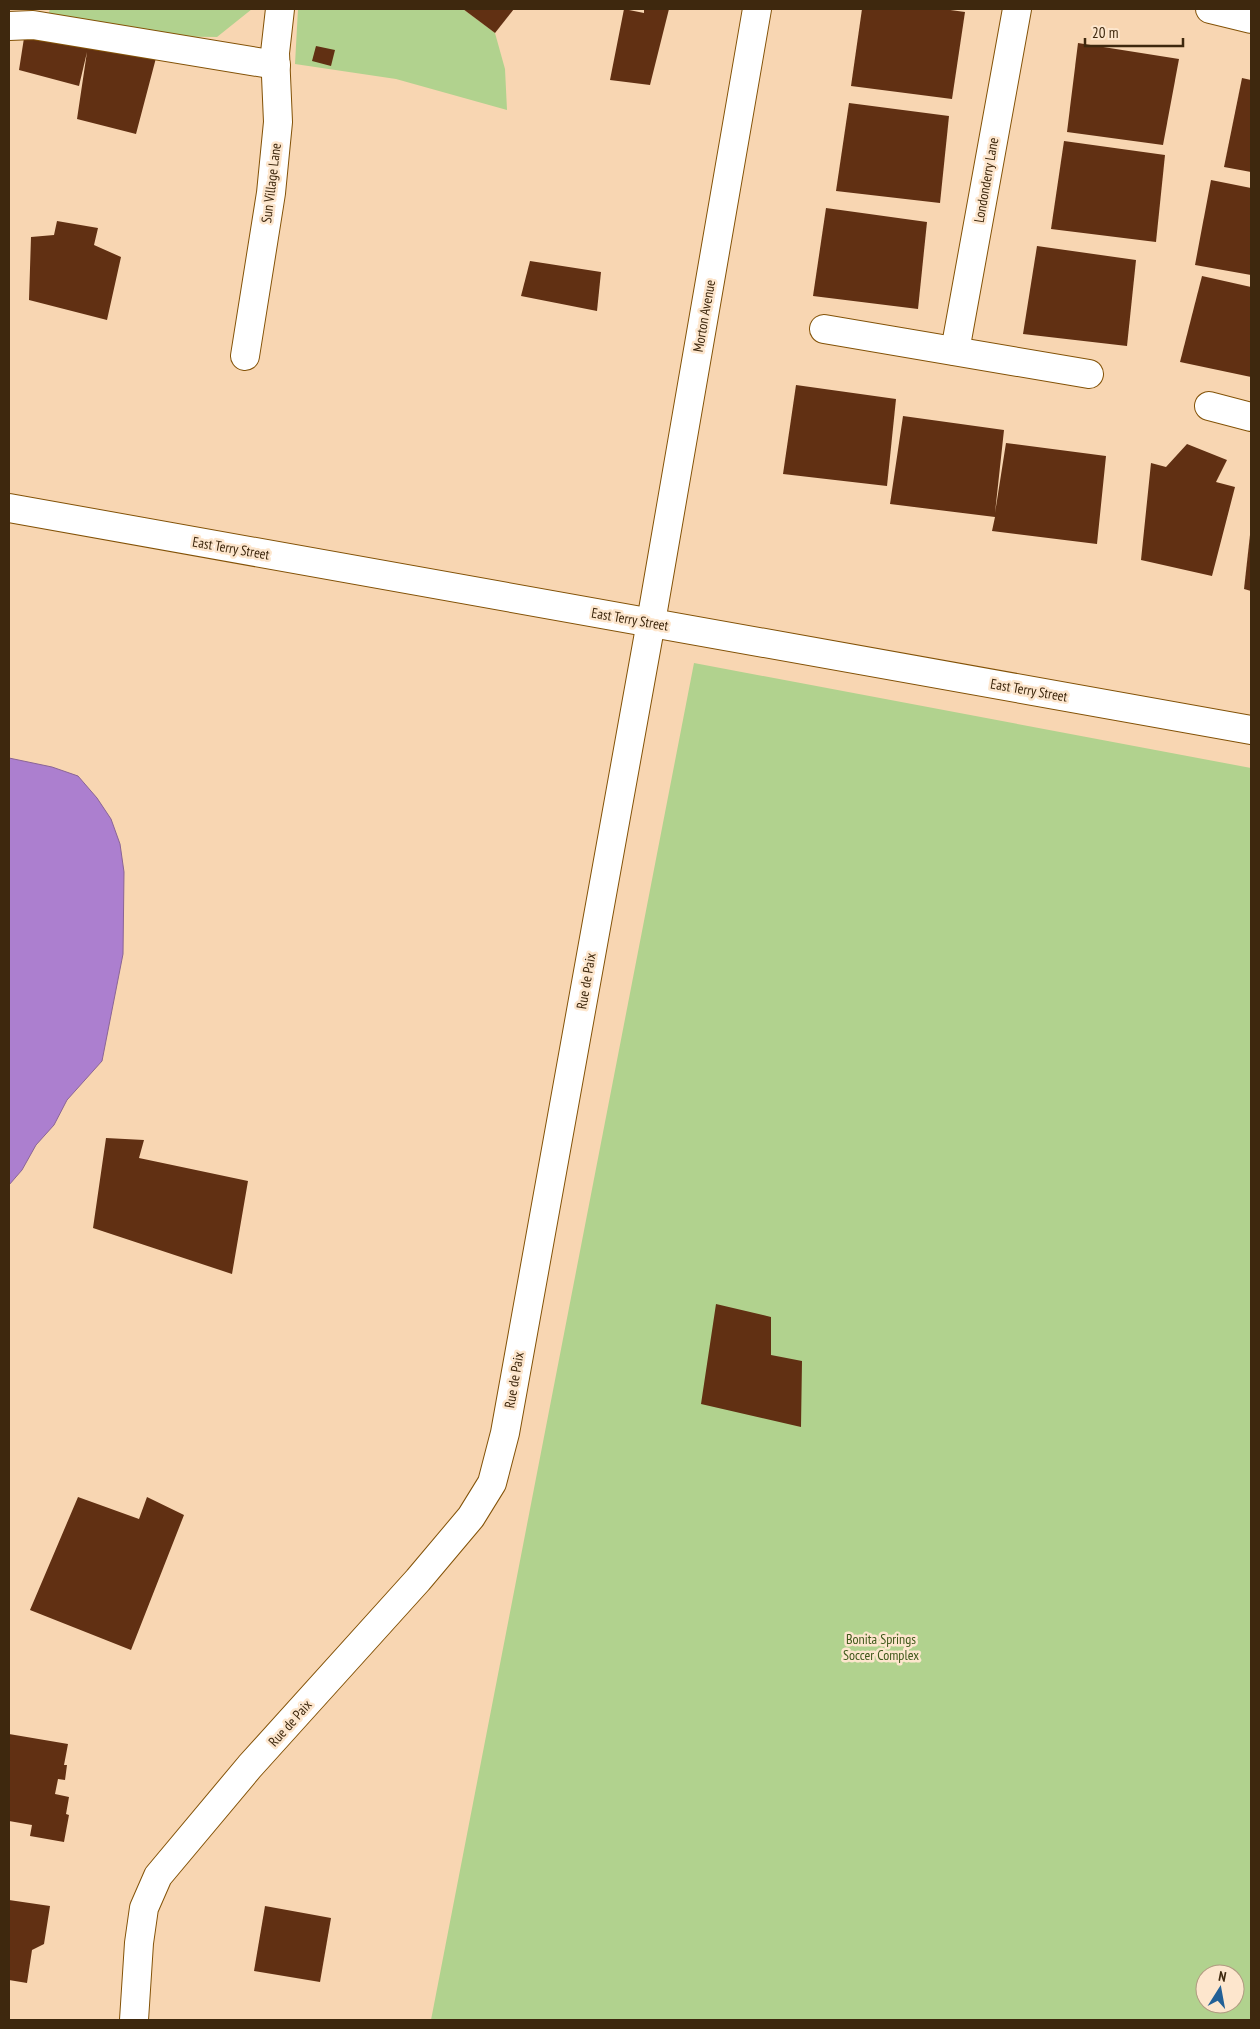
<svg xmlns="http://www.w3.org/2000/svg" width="1260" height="2029" font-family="'PT Sans Narrow',sans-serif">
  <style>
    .green { fill: #b1d28e; fill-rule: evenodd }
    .water { fill: #ac7fcf; stroke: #8b6595 }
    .building { fill: #613013 }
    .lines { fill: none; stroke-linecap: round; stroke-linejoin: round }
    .minor-casing { stroke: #835207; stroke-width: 30 }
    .minor { stroke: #fff; stroke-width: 28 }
    .labels { text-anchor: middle; stroke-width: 5; stroke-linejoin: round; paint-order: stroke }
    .street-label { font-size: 14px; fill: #3e280e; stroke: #fde6cd }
    .park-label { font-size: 14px; fill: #3f581b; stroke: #fde6cd }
  </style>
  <rect width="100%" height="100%" fill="#f8d6b2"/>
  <g class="green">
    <polygon points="50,9 252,9 217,37 135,36 46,21"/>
    <polygon points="298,9 463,9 495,33 505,69 507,110 396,79 295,64"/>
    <path d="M694,663l557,105v1252h-820zM1205,1974h30v30h-30z"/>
  </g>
  <polygon class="water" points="9,758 52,767 78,776 97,798 111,819 120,844 124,872 123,954 102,1061 67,1100 54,1125 36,1145 22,1170 9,1185"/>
  <g class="building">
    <polygon points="463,9 514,9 495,33"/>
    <polygon points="624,9 644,13 644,9 669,9 650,85 610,80"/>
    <polygon points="862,9 943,9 965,12 952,99 851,86"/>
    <polygon points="24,38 156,58 136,134 77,119 87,52 79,86 19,70"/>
    <polygon points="1078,43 1179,59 1163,145 1067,132"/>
    <polygon points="316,46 335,50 331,66 312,61"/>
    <polygon points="1242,78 1251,80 1251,172 1224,167"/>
    <polygon points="849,103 949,116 940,203 836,191"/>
    <polygon points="1064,141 1165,155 1156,242 1051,229"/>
    <polygon points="1211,180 1251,188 1251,275 1195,265"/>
    <polygon points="826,208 927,222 918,309 813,296"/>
    <polygon points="57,221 98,228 94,245 121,257 107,320 29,300 31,237 54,235"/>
    <polygon points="1037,246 1136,260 1127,346 1023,334"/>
    <polygon points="530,261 601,272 597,311 521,296"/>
    <polygon points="1202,276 1251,287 1251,377 1180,362"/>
    <polygon points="796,385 896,399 887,486 783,474"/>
    <polygon points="903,416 1004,430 995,513 1006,443 1106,456 1097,544 992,531 995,517 890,504"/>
    <polygon points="1187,444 1227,460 1216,482 1235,487 1212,576 1141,560 1151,463 1166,467"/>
    <polygon points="1250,535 1251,535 1251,591 1244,589"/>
    <polygon points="106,1138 144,1140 139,1158 248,1181 232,1274 93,1228"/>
    <polygon points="716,1304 771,1317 771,1355 802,1361 801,1427 701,1404"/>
    <polygon points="78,1497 139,1519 147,1497 184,1515 131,1650 30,1610"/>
    <polygon points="9,1734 68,1744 64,1765 67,1765 65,1780 58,1779 55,1794 69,1797 66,1814 69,1815 64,1842 30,1836 32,1825 9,1821"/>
    <polygon points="9,1900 50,1906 44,1944 32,1950 27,1983 9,1980"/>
    <polygon points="265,1906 331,1918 320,1982 254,1971"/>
  </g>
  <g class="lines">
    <defs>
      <g id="minor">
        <polyline points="1210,9 1251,19"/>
        <polyline points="9,26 33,25 276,65"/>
        <polyline points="824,329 1089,374"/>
        <polyline points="955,351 1017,9"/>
        <polyline points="245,356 271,193 278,122 275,53 280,9"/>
        <polyline points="1209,406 1251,417"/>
        <polyline points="9,508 1251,730"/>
        <polyline points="134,2020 139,1943 144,1908 158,1876 250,1766 418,1580 471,1517 492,1483 505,1433 651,622 757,9"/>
      </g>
    </defs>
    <use href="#minor" class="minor-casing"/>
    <use href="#minor" class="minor"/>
  </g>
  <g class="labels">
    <g class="street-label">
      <text transform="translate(986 180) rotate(-80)" y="5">Londonderry Lane</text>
      <text transform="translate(271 183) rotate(-83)" y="5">Sun Village Lane</text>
      <text transform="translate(704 316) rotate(-80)" y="5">Morton Avenue</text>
      <text transform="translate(231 548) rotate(10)" y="5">East Terry Street</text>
      <text transform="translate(630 619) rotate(10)" y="5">East Terry Street</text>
      <text transform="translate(1029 690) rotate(10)" y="5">East Terry Street</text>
      <text transform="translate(586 981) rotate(-80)" y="5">Rue de Paix</text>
      <text transform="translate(514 1380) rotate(-80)" y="5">Rue de Paix</text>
      <text transform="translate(290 1723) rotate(-48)" y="5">Rue de Paix</text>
    </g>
    <g class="park-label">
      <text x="881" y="1644">Bonita Springs<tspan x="881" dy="16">Soccer Complex</tspan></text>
    </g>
  </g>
  <rect width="1260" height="2029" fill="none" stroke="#3e280e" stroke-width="20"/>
  <g transform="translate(1220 1989) rotate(11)"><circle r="24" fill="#fde6cd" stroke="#b19a81"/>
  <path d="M0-4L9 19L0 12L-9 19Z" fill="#226096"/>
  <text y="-8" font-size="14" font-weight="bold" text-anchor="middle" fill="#3e280e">N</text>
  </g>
  <path d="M1085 38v8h98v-8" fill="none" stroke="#3e280e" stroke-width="2.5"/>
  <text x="1092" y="38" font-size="15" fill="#3e280e" stroke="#fde6cd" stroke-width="4" paint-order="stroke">20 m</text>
</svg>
